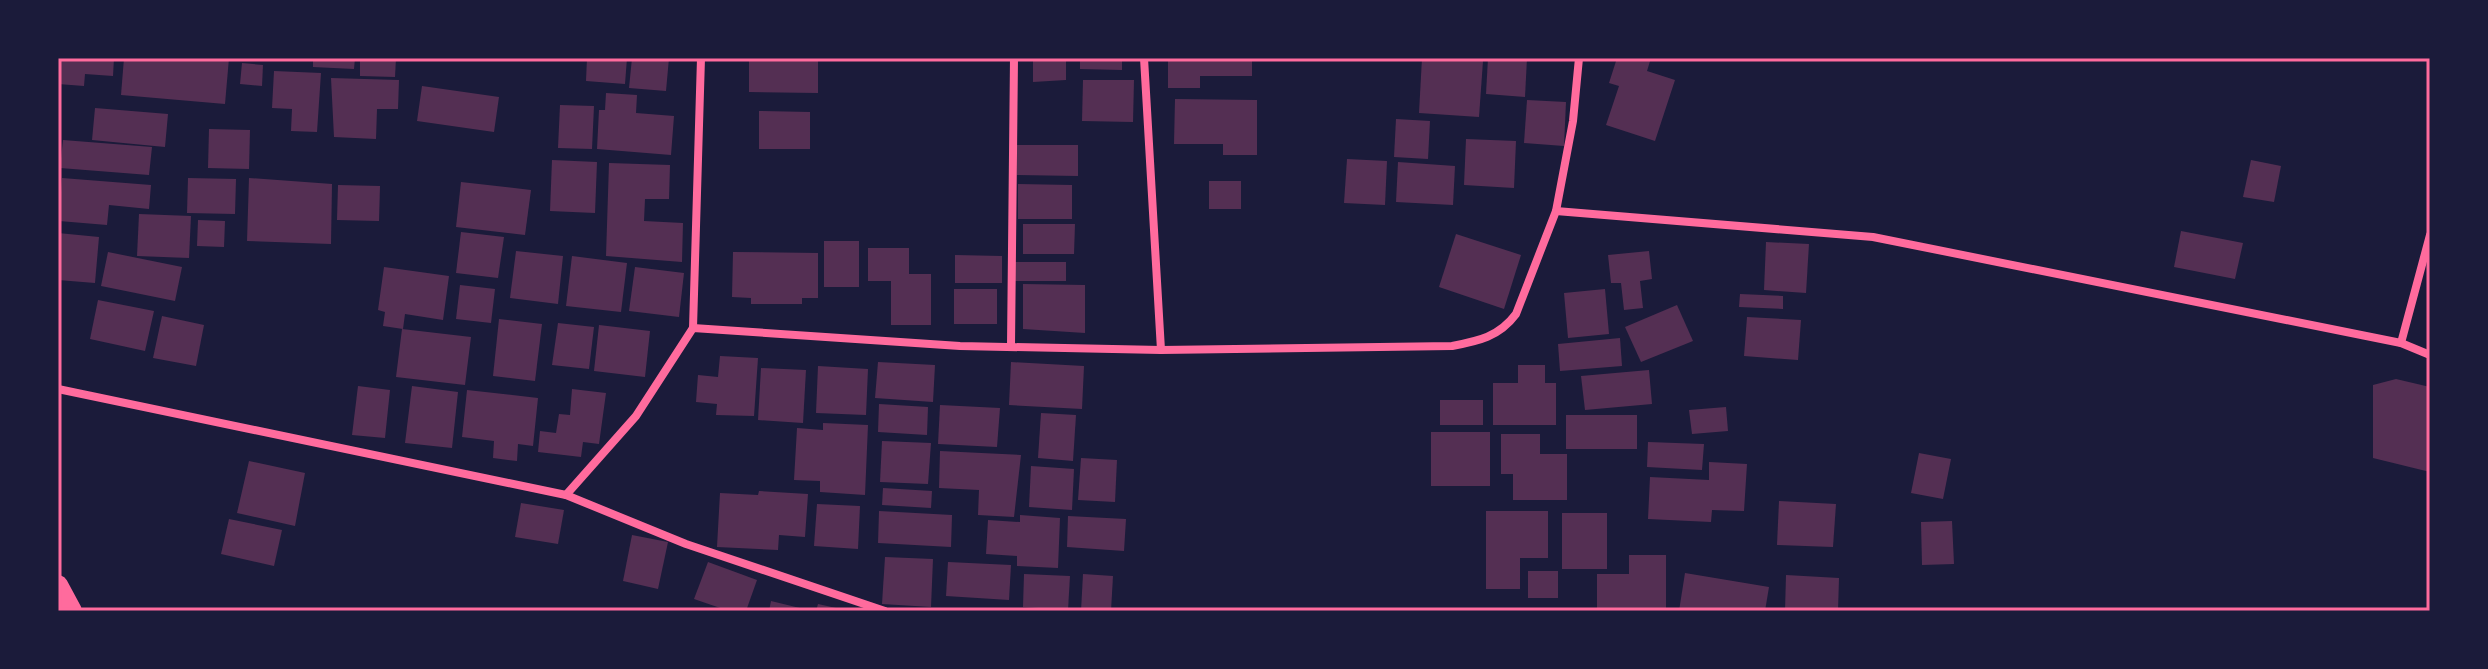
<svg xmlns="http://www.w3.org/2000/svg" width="2488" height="669" font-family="Ubuntu,sans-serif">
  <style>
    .building { fill: #542f53 }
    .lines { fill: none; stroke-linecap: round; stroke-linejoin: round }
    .minor { stroke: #ff6b9d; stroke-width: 8 }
    .primary { stroke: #ff6b9d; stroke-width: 20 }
    .neatline { fill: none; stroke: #ff6b9d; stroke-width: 3 }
  </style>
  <rect width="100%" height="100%" fill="#1b1b3a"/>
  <g class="building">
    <polygon points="59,58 114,58 113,76 85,74 84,86 58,84"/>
    <polygon points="124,58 229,58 225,104 121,95"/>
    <polygon points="313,58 355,58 354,69 313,67"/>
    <polygon points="360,58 396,58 395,77 360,76"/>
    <polygon points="587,58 627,58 625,84 586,81"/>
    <polygon points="632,58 669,58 666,91 629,88"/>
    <polygon points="749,58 818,58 818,93 749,92"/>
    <polygon points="1033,58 1066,58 1066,80 1033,82"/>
    <polygon points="1080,58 1122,58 1122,70 1080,69"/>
    <polygon points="1168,58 1252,58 1252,76 1200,76 1200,88 1168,88"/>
    <polygon points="1422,58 1483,61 1479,117 1419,113"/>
    <polygon points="1488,58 1527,58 1525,97 1486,94"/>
    <polygon points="1617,58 1651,58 1647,71 1675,80 1655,141 1606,125 1619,86 1609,83"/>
    <polygon points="242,63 263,65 262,86 240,84"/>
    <polygon points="274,71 321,73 317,132 291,131 292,109 272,108"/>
    <polygon points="331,78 399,80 398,109 377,109 376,139 334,137"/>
    <polygon points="1083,80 1134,80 1133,122 1082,121"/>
    <polygon points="422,86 499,97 494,132 417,121"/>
    <polygon points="606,93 637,95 636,113 674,116 671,155 597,149 599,110 605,110"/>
    <polygon points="1175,99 1257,100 1257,155 1223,155 1223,144 1174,144"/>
    <polygon points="1527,100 1566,102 1564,146 1524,143"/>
    <polygon points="560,105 594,106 592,149 558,148"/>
    <polygon points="95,108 168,114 165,147 92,140"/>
    <polygon points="759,111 810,112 810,149 759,149"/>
    <polygon points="1396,119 1430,121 1428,159 1394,157"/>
    <polygon points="209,129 250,130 249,169 208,168"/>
    <polygon points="1466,139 1516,141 1514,188 1464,185"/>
    <polygon points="63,140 152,147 149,175 60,168"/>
    <polygon points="1017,145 1078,145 1078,176 1017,175"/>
    <polygon points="1347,159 1387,161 1385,205 1344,203"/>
    <polygon points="552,160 597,162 595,213 550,211"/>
    <polygon points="2251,160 2281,166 2274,202 2243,197"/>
    <polygon points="1398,162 1455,166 1453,205 1396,202"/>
    <polygon points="609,163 670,165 669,199 645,199 644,221 683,223 682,262 606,256"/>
    <polygon points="62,178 151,185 149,209 109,205 107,225 59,221"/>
    <polygon points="188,178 236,179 235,214 187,213"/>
    <polygon points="249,178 332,184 331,244 247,241"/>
    <rect x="1209" y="181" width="32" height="28"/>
    <polygon points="461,182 531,190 525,235 456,227"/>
    <polygon points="1018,184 1072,185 1072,219 1018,219"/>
    <polygon points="338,185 380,186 379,221 337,220"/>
    <polygon points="139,214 191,216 189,258 137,256"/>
    <polygon points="198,220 225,221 224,247 197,246"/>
    <polygon points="1023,224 1075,224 1074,254 1023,254"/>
    <polygon points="2181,231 2243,243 2235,279 2174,267"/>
    <polygon points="461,232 504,237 498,278 456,273"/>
    <polygon points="58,233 99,237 95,283 58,280"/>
    <polygon points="1456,234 1521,255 1504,309 1439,287"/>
    <rect x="824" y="241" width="35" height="46"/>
    <polygon points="1766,242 1809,244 1806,293 1764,290"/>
    <polygon points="868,248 909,248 909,274 931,274 931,325 891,325 891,281 868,281"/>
    <polygon points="516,251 563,256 558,304 510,298"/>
    <polygon points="1649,251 1652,279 1640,281 1643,308 1624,310 1621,283 1611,283 1608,255"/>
    <polygon points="108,252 182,267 175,301 101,286"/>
    <polygon points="733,252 818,253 818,298 802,298 802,304 751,304 751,298 732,297"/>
    <polygon points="955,255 1002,256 1002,283 955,283"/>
    <polygon points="572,256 627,263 621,312 566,306"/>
    <rect x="1015" y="262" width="51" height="19"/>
    <polygon points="384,267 449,276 443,320 405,314 403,329 383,326 385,312 378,310"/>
    <polygon points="635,267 684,273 679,317 629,311"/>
    <polygon points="1023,284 1085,285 1085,333 1023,329"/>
    <polygon points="460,285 495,289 491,323 456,319"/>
    <rect x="954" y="289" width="43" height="35"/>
    <polygon points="1605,289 1609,334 1568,338 1564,293"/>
    <polygon points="1740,294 1783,296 1783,309 1739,307"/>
    <polygon points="98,300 154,311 145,351 90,339"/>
    <polygon points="1677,305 1693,341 1641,362 1625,327"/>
    <polygon points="162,316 204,325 196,366 153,358"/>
    <polygon points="1747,317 1801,320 1798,360 1744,356"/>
    <polygon points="499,319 542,324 535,381 493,376"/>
    <polygon points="558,323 594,327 589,369 552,365"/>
    <polygon points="599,325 650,331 645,377 594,371"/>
    <polygon points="402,329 471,337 465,385 396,377"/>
    <polygon points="1620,338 1622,366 1560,371 1558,344"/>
    <polygon points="720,356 758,358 754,416 716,415 717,404 696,402 698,375 718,377"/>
    <polygon points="878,362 935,365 933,402 875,398"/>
    <polygon points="1011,362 1084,366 1082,409 1009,405"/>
    <polygon points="1518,365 1545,365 1545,383 1556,383 1556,425 1493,425 1493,383 1518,383"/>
    <polygon points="818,366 868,369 866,415 816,413"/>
    <polygon points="761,368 806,370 803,423 758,420"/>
    <polygon points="1649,370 1652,404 1585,410 1581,376"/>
    <polygon points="2396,379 2430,387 2430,472 2373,458 2373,385"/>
    <polygon points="358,386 390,390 385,438 352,435"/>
    <polygon points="412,386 458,392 452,448 405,443"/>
    <polygon points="572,389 606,393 599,444 583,442 581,457 538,452 540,431 556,433 559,414 570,415"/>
    <polygon points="467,390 538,398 533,446 518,444 517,461 493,458 494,441 462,437"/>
    <rect x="1440" y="400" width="43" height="25"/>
    <polygon points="879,404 928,407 927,435 878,432"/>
    <polygon points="940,405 1000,408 997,447 938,444"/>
    <polygon points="1726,407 1728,431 1692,434 1689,410"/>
    <polygon points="1041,413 1076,415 1073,461 1038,458"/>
    <rect x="1566" y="415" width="71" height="34"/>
    <polygon points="823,423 868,425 865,495 820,492 820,481 794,480 797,428 823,430"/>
    <rect x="1431" y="432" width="59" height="54"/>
    <polygon points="1501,434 1540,434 1540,454 1567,454 1567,500 1513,500 1513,474 1501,474"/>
    <polygon points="882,441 931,443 928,484 880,482"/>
    <polygon points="1648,442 1704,444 1702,470 1647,467"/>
    <polygon points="940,451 1021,455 1014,517 978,515 979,490 939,488"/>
    <polygon points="1919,453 1951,459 1943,499 1911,493"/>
    <polygon points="1081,458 1117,460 1115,502 1078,500"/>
    <polygon points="249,461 305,473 295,526 237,513"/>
    <polygon points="1709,462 1747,464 1744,511 1712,510 1711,522 1648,519 1650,477 1709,480"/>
    <polygon points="1031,466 1074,469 1072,510 1029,507"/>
    <polygon points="883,488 932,491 931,508 882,505"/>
    <polygon points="759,491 808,494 805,537 779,535 778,550 717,547 720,493 758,495"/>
    <polygon points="1779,501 1836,504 1833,547 1777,545"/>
    <polygon points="521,503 564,510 558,544 515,537"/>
    <polygon points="817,504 860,506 858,549 814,546"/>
    <polygon points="879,511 952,515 951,547 878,543"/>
    <polygon points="1486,511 1548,511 1548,558 1520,558 1520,589 1486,589"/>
    <rect x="1562" y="513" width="45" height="56"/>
    <polygon points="1020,515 1060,518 1058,568 1017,566 1017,556 986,554 988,520 1020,522"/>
    <polygon points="1068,516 1126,519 1124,551 1067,547"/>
    <polygon points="229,519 282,530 274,566 221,554"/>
    <polygon points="1952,521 1954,564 1922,565 1921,522"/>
    <polygon points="632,535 668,542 658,589 623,581"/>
    <polygon points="1629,555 1666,555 1666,610 1597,611 1597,574 1629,574"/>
    <polygon points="885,557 933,559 931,607 882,604"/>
    <polygon points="708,562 757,580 746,611 729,611 694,599"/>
    <polygon points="948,562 1011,565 1009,600 946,596"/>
    <rect x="1528" y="571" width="30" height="27"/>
    <polygon points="1685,573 1769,587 1765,611 1679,611"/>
    <polygon points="1024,574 1070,576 1068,610 1023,607"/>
    <polygon points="1083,574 1113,576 1111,611 1081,611"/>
    <polygon points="1786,575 1839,578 1838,611 1785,611"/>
    <polygon points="771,601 808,610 808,611 769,611"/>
    <polygon points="818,604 845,610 845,611 816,611"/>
  </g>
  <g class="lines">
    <g class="minor">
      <polyline points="1144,58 1161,350"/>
      <polyline points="1556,211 1573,121 1579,58"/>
      <polyline points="693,328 701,58"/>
      <polyline points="2401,343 2430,235"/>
      <polyline points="1011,345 1014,58"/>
      <path d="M58,389l508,106 70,-79 57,-88 267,18 201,4 291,-4c26,-5 47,-9 64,-32l40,-103 317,26 528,106 29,12"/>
      <polyline points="566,495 686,544 885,611"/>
    </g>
    <polyline class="primary" points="58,585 72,611"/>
  </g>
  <rect width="2488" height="669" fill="none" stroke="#1b1b3a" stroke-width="120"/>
  <rect x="60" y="60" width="2368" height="549" class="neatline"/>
</svg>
